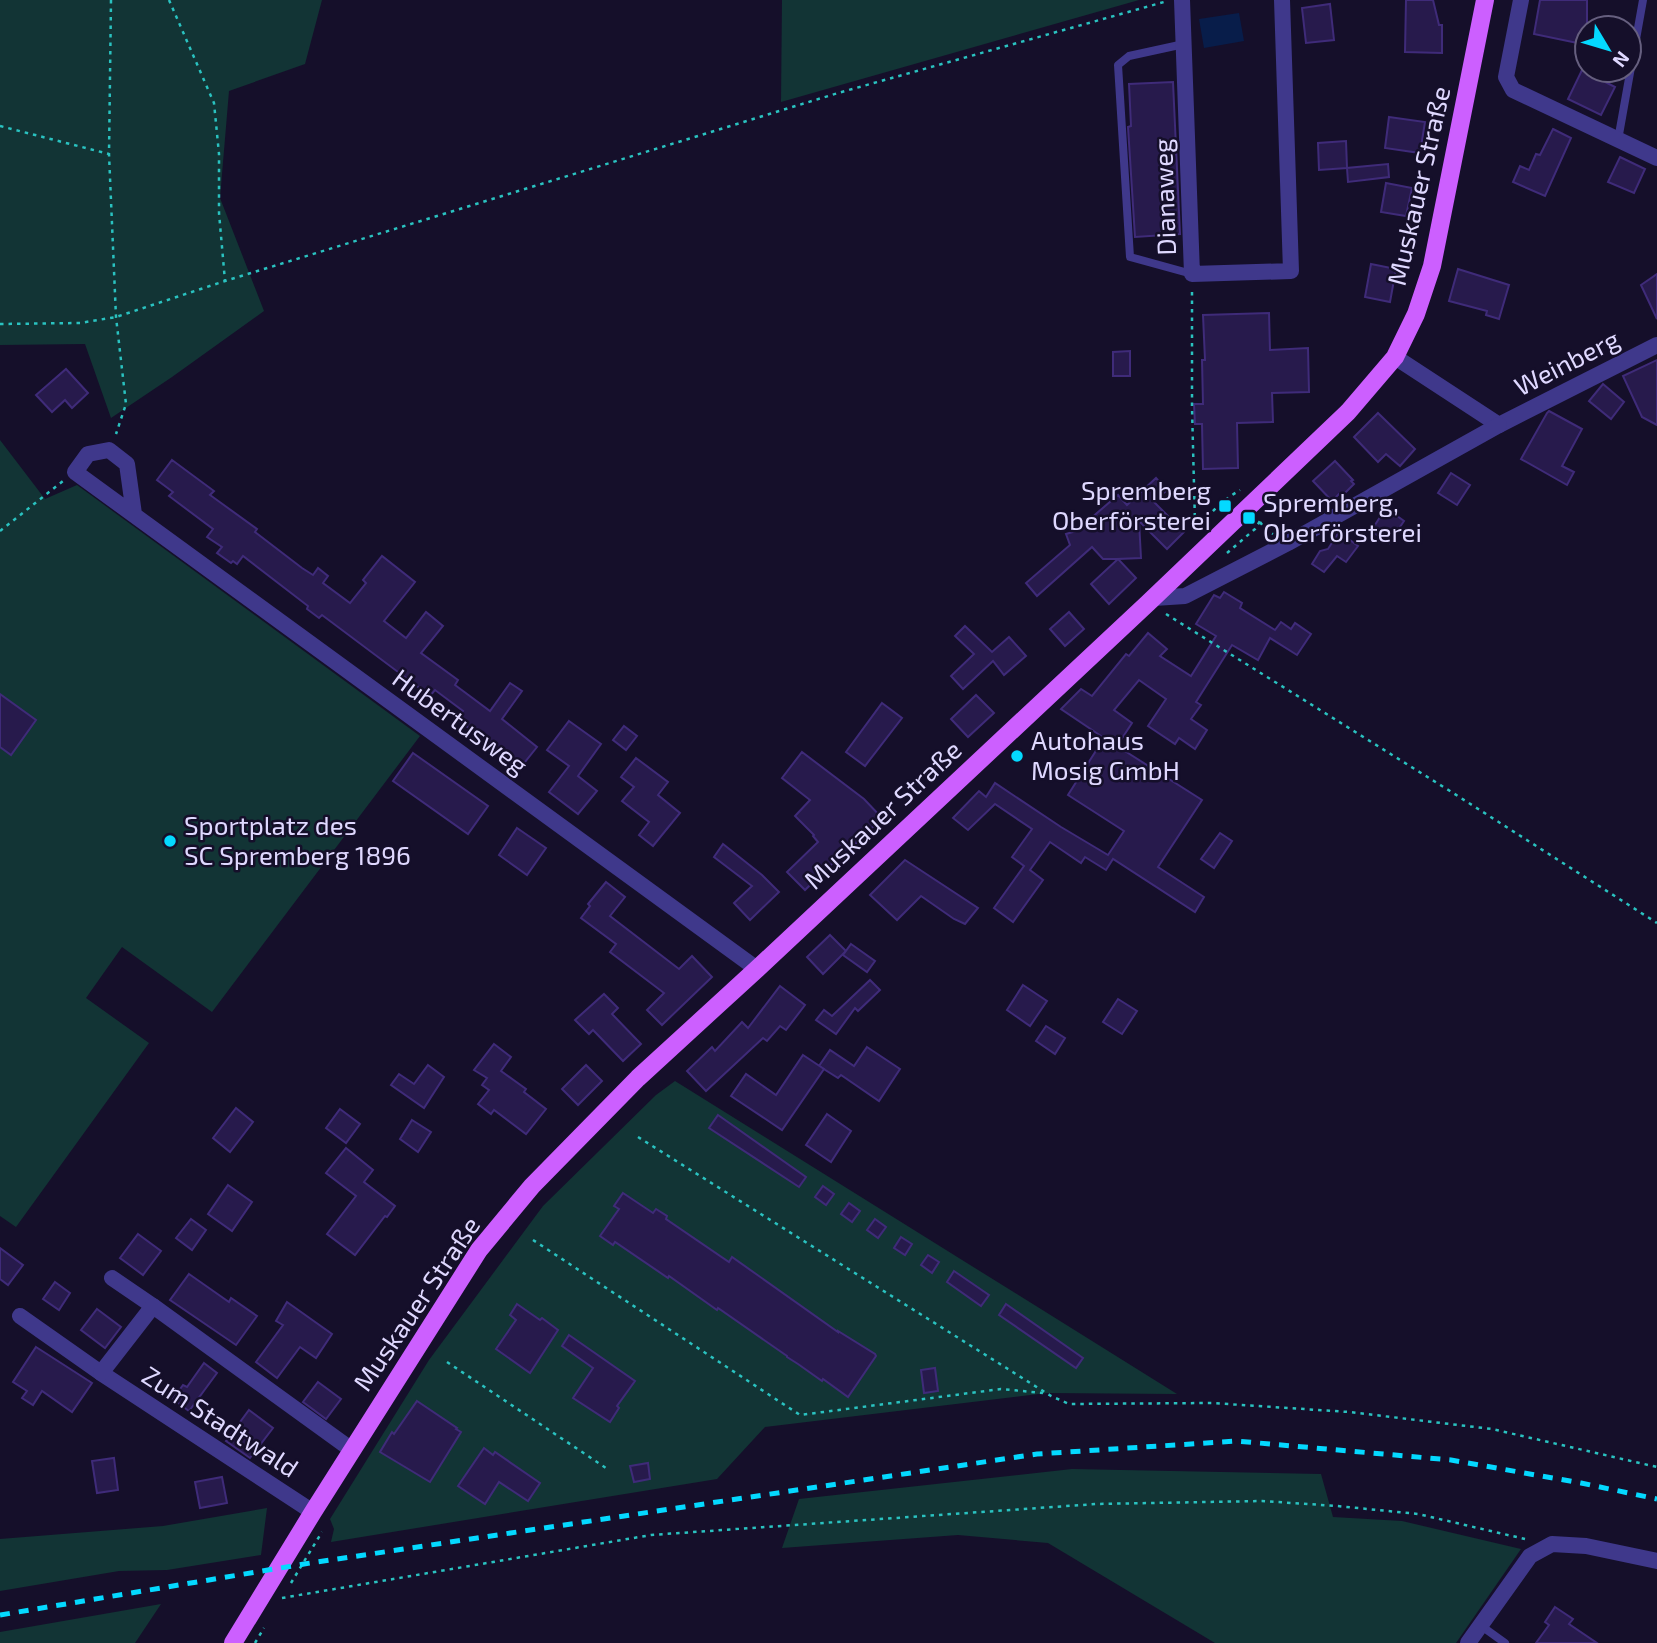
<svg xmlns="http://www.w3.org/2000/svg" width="1657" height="1643" font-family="'Exo 2',sans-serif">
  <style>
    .green { fill: #123435 }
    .water { fill: #081d4a }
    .building { fill: #271a4c; stroke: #3f2b79; stroke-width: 2 }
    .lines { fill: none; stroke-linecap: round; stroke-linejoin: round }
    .path { stroke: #2ac2c0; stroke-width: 2.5; stroke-dasharray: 3.5 5; stroke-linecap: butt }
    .service { stroke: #3f388b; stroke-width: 8 }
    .minor { stroke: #3f388b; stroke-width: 16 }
    .primary { stroke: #cc5fff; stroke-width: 18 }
    .rail { stroke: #04d9ff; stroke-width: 5; stroke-dasharray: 10 9; stroke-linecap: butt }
    .poi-dot { fill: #04d9ff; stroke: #150f2a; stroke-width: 2.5 }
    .labels { text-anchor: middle; stroke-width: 5; stroke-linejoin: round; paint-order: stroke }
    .street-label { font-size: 26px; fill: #dfd8ff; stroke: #150f2a }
    .poi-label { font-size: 26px; fill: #dfd8ff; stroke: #150f2a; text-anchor: start }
  </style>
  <rect width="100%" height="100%" fill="#150f2a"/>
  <g class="green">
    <polygon points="0,0 322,0 305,64 229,91 220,198 264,311 172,377 111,418 85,344 0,345"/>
    <polygon points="782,0 1139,0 781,102"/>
    <polygon points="0,440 45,499 77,485 420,736 212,1012 122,947 86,998 149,1043 16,1227 0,1216"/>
    <polygon points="675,1081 1177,1394 1047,1393 765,1427 717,1479 331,1542 334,1529 330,1519 429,1360 543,1206 656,1095"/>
    <polygon points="1072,1469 1321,1474 1333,1517 1402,1521 1521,1549 1456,1643 1215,1643 1048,1543 958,1535 782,1548 799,1499"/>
    <polygon points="267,1508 261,1555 167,1570 119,1571 0,1591 0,1539 163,1526"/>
    <polygon points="161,1604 135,1643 0,1643 0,1632"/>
  </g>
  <polygon class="water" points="1239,13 1244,41 1204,48 1199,19"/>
  <g class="building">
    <polygon points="1406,0 1433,0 1439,25 1442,25 1442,53 1405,52"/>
    <polygon points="1540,0 1587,0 1587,45 1534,34"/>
    <polygon points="1330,4 1334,40 1306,43 1302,8"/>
    <polygon points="1582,70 1615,87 1601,115 1568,99"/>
    <polygon points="1173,82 1180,234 1135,237 1128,127 1131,126 1129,84"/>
    <polygon points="1389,117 1425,122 1420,153 1385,148"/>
    <polygon points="1553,129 1571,138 1545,196 1513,182 1520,166 1529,170 1536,154 1540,155"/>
    <polygon points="1346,141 1347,168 1319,170 1318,143"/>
    <polygon points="1620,157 1645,169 1634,193 1608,182"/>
    <polygon points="1388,164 1389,177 1348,182 1347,168"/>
    <polygon points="1386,183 1412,188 1406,216 1381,212"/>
    <polygon points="1371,264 1396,269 1390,302 1365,297"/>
    <polygon points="1458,269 1509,285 1499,319 1486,315 1487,311 1449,301"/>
    <polygon points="1657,274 1657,319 1641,285"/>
    <polygon points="1269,313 1270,350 1308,348 1309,392 1272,393 1273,422 1237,423 1238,468 1203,469 1202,424 1195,424 1194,404 1203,404 1202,360 1205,360 1203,315"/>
    <polygon points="1130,351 1130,376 1113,376 1113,352"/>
    <polygon points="1657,360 1657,425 1642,417 1623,376"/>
    <polygon points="66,369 88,393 72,408 65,400 52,412 36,395"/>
    <polygon points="1603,384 1624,402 1611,419 1589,401"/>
    <polygon points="1549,411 1582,429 1562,466 1574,472 1567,485 1521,459 1547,413"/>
    <polygon points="1378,413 1415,449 1400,466 1386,454 1378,462 1354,437"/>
    <polygon points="172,460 214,491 210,495 257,529 255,532 302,568 313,575 318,568 328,576 323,583 350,603 366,583 363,580 382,556 415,582 384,621 406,638 426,612 443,626 421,653 458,680 455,685 490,711 510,683 522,691 502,719 537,747 521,767 480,735 479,736 457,719 463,711 435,690 430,696 322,615 319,618 307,609 308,606 243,556 237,564 233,561 231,563 217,553 222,547 207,537 213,529 169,496 173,492 157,480"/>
    <polygon points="1335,461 1353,480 1351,481 1354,484 1341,497 1339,494 1332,501 1313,481"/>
    <polygon points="1451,473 1470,485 1457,505 1438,493"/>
    <polygon points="1156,478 1167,490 1154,502 1184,532 1167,549 1139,521 1141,558 1118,559 1136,578 1109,604 1091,584 1118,559 1103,559 1092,547 1037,596 1026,583 1070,545 1066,534 1076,531 1118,495 1127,505"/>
    <polygon points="1386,508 1404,521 1389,543 1371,531"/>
    <polygon points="1339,532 1358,546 1346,562 1337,556 1324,572 1312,564 1320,551 1328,549"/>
    <polygon points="1224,592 1242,603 1240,608 1275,630 1281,622 1291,629 1295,623 1311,634 1297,655 1270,638 1258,660 1232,645 1196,702 1201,705 1191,719 1207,730 1195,749 1179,738 1175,744 1148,726 1166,699 1139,680 1114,710 1132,723 1117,746 1202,800 1158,867 1204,897 1195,912 1113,859 1106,870 1085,857 1081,863 1050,842 1030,870 1043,880 1013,922 994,908 1024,866 1012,857 1032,829 995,804 968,830 953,818 979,791 986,797 995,783 1061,827 1108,855 1124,831 1068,795 1104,738 1061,709 1081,689 1092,696 1126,654 1129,656 1148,633 1167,649 1160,656 1191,676 1216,636 1196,624 1214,595 1220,598"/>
    <polygon points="1069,612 1084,629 1065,646 1050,629"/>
    <polygon points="965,626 992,652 1009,637 1026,656 1004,675 993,661 963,689 951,676 974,654 955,636"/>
    <polygon points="0,694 36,720 11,755 0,747"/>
    <polygon points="976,695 994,713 968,737 951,719"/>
    <polygon points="882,703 902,718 865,766 846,752"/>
    <polygon points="569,721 601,744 578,776 597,791 578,814 549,792 569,766 547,750"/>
    <polygon points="624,726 637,736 626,750 613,740"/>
    <polygon points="802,752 864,799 882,818 837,862 836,860 805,890 787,872 818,842 813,836 814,835 795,816 810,800 782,778"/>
    <polygon points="413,753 488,806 468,834 393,781"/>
    <polygon points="636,758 668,782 658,795 680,813 653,846 639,835 649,822 622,801 634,787 621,777"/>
    <polygon points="517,828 546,848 527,875 499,855"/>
    <polygon points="1220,833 1232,841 1214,868 1201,859"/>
    <polygon points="723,844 762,875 779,892 750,920 734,903 752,886 714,857"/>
    <polygon points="905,860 978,908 965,924 954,919 921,896 897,920 870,895"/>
    <polygon points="606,882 625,897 610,916 679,969 692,956 712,977 662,1025 647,1010 664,993 610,952 616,944 581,918 590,906 588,904"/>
    <polygon points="830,935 846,951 823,974 807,957"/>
    <polygon points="851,944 875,961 867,972 843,955"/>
    <polygon points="870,980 880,990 858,1011 855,1008 836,1034 816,1020 824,1010 832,1016"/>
    <polygon points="1023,985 1047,1001 1030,1026 1007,1010"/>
    <polygon points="780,986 805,1005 786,1030 780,1026 767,1041 763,1038 706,1091 687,1071 712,1047 715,1051 742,1022 748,1028"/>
    <polygon points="604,994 618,1008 612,1014 641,1044 623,1061 593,1030 589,1034 575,1020"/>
    <polygon points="1118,999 1137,1011 1122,1034 1103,1022"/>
    <polygon points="1046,1026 1065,1038 1055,1054 1036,1041"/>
    <polygon points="494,1044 511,1057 501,1071 526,1089 524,1092 546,1109 526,1134 494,1110 491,1114 478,1104 489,1090 482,1085 487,1078 474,1070"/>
    <polygon points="867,1047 900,1069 879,1101 841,1075 838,1078 819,1066 830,1050 854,1066"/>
    <polygon points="803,1055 824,1069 782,1130 731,1096 746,1074 776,1095"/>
    <polygon points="428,1065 444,1077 424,1108 391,1085 399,1074 414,1084"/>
    <polygon points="586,1065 602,1081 578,1105 562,1089"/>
    <polygon points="236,1108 253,1122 230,1152 213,1138"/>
    <polygon points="340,1109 360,1124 346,1143 326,1128"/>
    <polygon points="827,1114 851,1131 831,1162 806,1145"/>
    <polygon points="718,1115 806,1177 799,1187 709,1128"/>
    <polygon points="412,1120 431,1132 418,1152 400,1139"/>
    <polygon points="346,1148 373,1170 364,1182 395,1206 387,1217 385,1216 355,1255 327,1234 356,1196 326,1173"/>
    <polygon points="228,1185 252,1202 232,1231 208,1214"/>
    <polygon points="823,1186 834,1194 826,1205 815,1197"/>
    <polygon points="623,1193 653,1213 656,1209 667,1216 666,1219 729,1262 732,1257 838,1332 838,1331 875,1354 876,1356 848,1397 823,1379 822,1381 798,1364 787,1357 787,1356 718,1308 717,1310 669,1276 668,1278 615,1242 613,1245 600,1236 619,1209 614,1206"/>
    <polygon points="849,1203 860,1211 852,1222 841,1214"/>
    <polygon points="191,1219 206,1230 192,1250 176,1238"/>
    <polygon points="875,1219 886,1227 878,1238 867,1230"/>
    <polygon points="138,1234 161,1251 143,1275 120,1258"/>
    <polygon points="901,1237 912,1244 905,1255 894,1248"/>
    <polygon points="0,1248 23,1265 8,1285 0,1279"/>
    <polygon points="928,1255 939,1262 932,1273 921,1265"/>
    <polygon points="954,1271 989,1295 981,1306 947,1282"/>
    <polygon points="189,1274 229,1302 231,1298 257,1316 236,1345 170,1300"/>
    <polygon points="55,1282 70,1293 59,1310 43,1299"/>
    <polygon points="287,1302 332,1334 316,1358 300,1347 277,1378 256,1362 283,1325 276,1321"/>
    <polygon points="517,1304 540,1320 542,1318 558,1330 530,1373 496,1349 516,1320 510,1315"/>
    <polygon points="1006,1304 1083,1358 1076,1368 999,1315"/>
    <polygon points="97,1309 121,1327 105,1348 81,1330"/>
    <polygon points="569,1335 635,1381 617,1406 619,1408 610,1422 573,1398 593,1368 562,1346"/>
    <polygon points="36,1347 92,1383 72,1412 42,1391 33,1405 22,1398 27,1391 13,1382"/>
    <polygon points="204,1363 217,1373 189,1411 173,1399 183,1385 187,1387"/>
    <polygon points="935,1368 938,1391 924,1393 921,1370"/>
    <polygon points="318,1382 341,1399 326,1419 303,1402"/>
    <polygon points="417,1401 457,1428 456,1429 461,1432 430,1482 380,1452 392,1432 394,1434"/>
    <polygon points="249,1410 273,1428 250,1458 226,1441"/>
    <polygon points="484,1448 493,1455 495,1452 540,1483 528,1501 499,1482 485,1504 458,1486"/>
    <polygon points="114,1458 118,1490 97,1493 92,1461"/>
    <polygon points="648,1463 650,1479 634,1482 630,1466"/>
    <polygon points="222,1477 227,1503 200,1508 195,1482"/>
    <polygon points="1555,1607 1573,1619 1569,1624 1597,1643 1536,1643 1549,1625 1545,1622"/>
  </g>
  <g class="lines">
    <g class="path">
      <polyline points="111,0 109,154 116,317 126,404 116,434"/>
      <polyline points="169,0 214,103 219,154 219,213 225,281"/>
      <polyline points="0,126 109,154"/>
      <polyline points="1192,292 1192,408 1195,523 1200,528"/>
      <polyline points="0,324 80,323 116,317 225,281 838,93 1164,2"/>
      <polyline points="1260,522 1265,529 1273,534"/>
      <polyline points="0,531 63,481"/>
      <path d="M1197,531c11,-17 26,-31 43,-41"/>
      <polyline points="1227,553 1255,529 1260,521"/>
      <polyline points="1166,614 1450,791 1657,923"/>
      <polyline points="638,1137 1051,1396 1069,1404 1212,1403 1349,1412 1492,1429 1657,1467"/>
      <polyline points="533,1240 800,1415 1001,1389 1043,1393"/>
      <polyline points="447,1362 606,1468"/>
      <polyline points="291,1583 322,1532"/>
      <polyline points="282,1598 651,1535 1096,1504 1262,1501 1337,1506 1418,1514 1525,1539"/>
      <polyline points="255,1643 264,1628"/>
    </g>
    <g class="service">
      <polyline points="1184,44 1129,56 1118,65 1130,257 1192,274"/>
      <polyline points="1618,140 1643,0"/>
      <polyline points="1480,1625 1505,1643"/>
    </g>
    <g class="minor">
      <polyline points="1182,0 1192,274 1291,271 1282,0"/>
      <polyline points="1521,0 1506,77 1513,90 1657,158"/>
      <polyline points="1395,357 1499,425 1657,345"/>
      <polyline points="134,514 127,464 109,450 88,454 75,472 757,969"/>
      <polyline points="1154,598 1185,596 1288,543 1499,425"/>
      <polyline points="112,1278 153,1306 352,1450"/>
      <polyline points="20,1316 101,1373 313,1512"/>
      <polyline points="101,1373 153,1306"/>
      <polyline points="1468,1643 1530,1556 1552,1544 1586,1546 1657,1561"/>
    </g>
    <polyline class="primary" points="233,1643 313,1512 479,1250 532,1186 638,1078 757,969 1148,603 1348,412 1395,357 1416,314 1432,266 1485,0"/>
    <polyline class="rail" points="0,1615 304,1564 1037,1454 1236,1441 1451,1460 1581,1483 1657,1499"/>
  </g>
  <g class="poi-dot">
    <rect x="1218" y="499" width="14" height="14" rx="3.5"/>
    <rect x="1242" y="511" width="14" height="14" rx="3.5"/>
    <circle cx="1017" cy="756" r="7"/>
    <circle cx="170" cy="841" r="7"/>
  </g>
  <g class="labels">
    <g class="street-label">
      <text transform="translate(1419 186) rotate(-77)" y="9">Muskauer Straße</text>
      <text transform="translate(1165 197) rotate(-92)" y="9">Dianaweg</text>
      <text transform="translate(1567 363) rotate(-27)" y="9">Weinberg</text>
      <text transform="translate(460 722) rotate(36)" y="9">Hubertusweg</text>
      <text transform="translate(883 815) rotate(-43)" y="9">Muskauer Straße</text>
      <text transform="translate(417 1304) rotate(-56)" y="9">Muskauer Straße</text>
      <text transform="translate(220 1422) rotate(33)" y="9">Zum Stadtwald</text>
    </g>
    <g class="poi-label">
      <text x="1211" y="500" text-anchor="end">Spremberg<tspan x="1211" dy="30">Oberförsterei</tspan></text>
      <text x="1263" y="512">Spremberg,<tspan x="1263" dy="30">Oberförsterei</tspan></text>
      <text x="1031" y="750">Autohaus<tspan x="1031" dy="30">Mosig GmbH</tspan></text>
      <text x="184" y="835">Sportplatz des<tspan x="184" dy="30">SC Spremberg 1896</tspan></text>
    </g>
  </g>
  <g transform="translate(1608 49) rotate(128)"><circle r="33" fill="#150f2a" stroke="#665f7f" stroke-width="2"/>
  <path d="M0-5L12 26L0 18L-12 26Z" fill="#04d9ff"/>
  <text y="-10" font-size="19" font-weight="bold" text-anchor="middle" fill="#dfd8ff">N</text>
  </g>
</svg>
